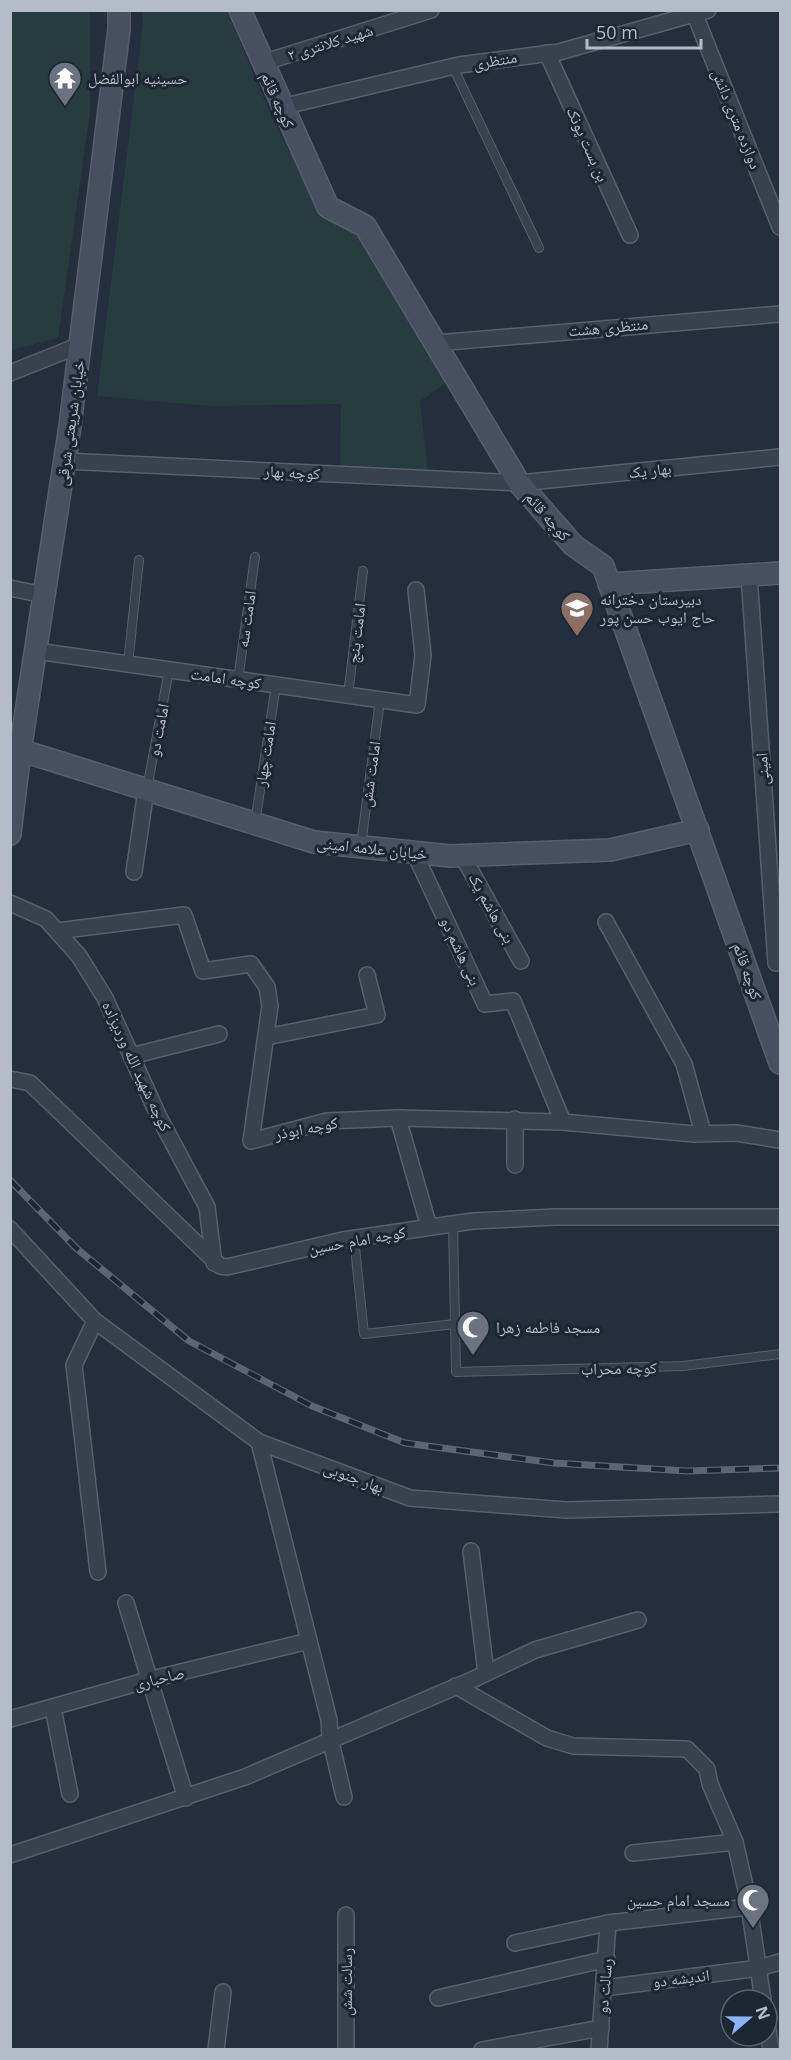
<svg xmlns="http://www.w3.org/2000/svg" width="791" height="2060" font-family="'Open Sans','Noto Naskh Arabic',sans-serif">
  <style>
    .green { fill: #263c3f }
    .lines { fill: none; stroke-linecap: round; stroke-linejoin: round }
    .lane-casing { stroke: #565f6c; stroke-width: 10 }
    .street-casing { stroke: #565f6c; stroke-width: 18 }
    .secondary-casing { stroke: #565f6c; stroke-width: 24 }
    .lane { stroke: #38414e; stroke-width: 8 }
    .street { stroke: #38414e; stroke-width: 15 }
    .secondary { stroke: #465061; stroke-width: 21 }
    .rail-casing { stroke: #5a6575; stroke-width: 7 }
    .rail { stroke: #1d2633; stroke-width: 4.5; stroke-dasharray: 14; stroke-linecap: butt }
    .labels { text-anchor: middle; stroke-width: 6; stroke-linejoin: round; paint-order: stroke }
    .street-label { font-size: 16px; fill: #b4bcc9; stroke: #1d2633 }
    .poi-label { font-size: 16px; fill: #b4bcc9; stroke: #1d2633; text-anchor: start }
  </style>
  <rect width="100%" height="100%" fill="#242f3e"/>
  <g class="green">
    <polygon points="10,11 90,11 90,112 58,338 11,350"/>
    <polygon points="142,11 227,11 273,120 322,212 356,223 448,382 420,401 428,474 340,472 341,404 210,406 97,396 143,24"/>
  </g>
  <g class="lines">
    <defs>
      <g id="lane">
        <polyline points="453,67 539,248"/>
        <polyline points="128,664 139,560"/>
        <polyline points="238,680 255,557"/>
        <polyline points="348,695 363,571"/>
        <polyline points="147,789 169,670"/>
        <polyline points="255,823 276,685"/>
        <polyline points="361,845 380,700"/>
        <polyline points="453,1224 456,1372 683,1366 780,1354"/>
        <polyline points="354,1238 364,1334 455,1324"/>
      </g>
      <g id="street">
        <polyline points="693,10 780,227"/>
        <polyline points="547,53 630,235"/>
        <polyline points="262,63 431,10"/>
        <polyline points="281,107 459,65 559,52 708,10"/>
        <polyline points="436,343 780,314"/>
        <polyline points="10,373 80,345"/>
        <polyline points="65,461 519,483 780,457"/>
        <polyline points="749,575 776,963"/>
        <polyline points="10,588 44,595"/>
        <polyline points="36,651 417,705 423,655 416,590"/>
        <polyline points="414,852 485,1004 513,1001 563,1122"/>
        <polyline points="462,855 521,961"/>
        <polyline points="134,872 146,790"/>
        <polyline points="10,903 46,919 79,956 105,998 159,1117 207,1207 214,1263"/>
        <polyline points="606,922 684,1064 703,1133"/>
        <polyline points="57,931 184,915 203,971 251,964 267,987 270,1006 251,1141 327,1121 398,1118 563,1122 694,1134 736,1133 780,1140"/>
        <polyline points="266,1037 377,1015 367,975"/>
        <polyline points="131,1056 219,1034"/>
        <polyline points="10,1079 30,1083 220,1266 227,1267 343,1240 473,1221 556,1217 780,1217"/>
        <polyline points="398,1118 429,1227"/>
        <polyline points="515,1119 515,1165"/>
        <polyline points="10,1229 95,1321 259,1442 410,1498 566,1510 780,1504"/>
        <polyline points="95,1321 74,1365 98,1572"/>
        <polyline points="259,1442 329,1720 330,1738 344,1797"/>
        <polyline points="471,1551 486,1673"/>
        <polyline points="126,1603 186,1798"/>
        <polyline points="456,1686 547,1738 573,1746 687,1749 707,1769 710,1784 735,1842 748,1899 763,2000"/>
        <polyline points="53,1708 70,1794"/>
        <polyline points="10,1719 148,1680 309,1641"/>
        <polyline points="633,1853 735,1842"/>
        <polyline points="10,1855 245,1777 474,1679 535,1650 638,1620"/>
        <polyline points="515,1943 608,1923 749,1907"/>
        <polyline points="604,1988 759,1968 780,1962"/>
        <polyline points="438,1998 607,1959"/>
        <polyline points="767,2023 771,2050"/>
        <polyline points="216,2050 223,1992"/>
        <polyline points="346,2050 346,1915"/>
        <polyline points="482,2050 601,2028"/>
        <polyline points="599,2050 608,1923"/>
      </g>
      <g id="secondary">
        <polyline points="240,10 328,207 365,226 519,483 573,545 603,566 780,1063"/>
        <polyline points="609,584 780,573"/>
        <polyline points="10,747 314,842 450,856 610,850 698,830"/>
        <polyline points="10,834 20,751 70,426 119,29 119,10"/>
      </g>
    </defs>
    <use href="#lane" class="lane-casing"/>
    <use href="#street" class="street-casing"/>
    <use href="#secondary" class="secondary-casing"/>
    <use href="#lane" class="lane"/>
    <use href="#street" class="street"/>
    <use href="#secondary" class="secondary"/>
    <defs>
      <polyline id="rail" points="10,1180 76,1248 189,1341 312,1406 405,1443 554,1463 687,1471 780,1468"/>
    </defs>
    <use href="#rail" class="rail-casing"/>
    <use href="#rail" class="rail"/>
  </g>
  <defs>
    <symbol id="temple-pin" viewBox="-11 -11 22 30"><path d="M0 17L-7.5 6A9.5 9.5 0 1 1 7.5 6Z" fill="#6b7280" stroke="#1d2633"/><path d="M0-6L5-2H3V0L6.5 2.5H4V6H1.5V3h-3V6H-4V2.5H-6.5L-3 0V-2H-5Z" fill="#fff"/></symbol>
    <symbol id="school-pin" viewBox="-11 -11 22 30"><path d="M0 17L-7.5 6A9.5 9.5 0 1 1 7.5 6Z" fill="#8d6e63" stroke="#1d2633"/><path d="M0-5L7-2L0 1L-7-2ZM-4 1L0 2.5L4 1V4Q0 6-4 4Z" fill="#fff"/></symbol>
    <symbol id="mosque-pin" viewBox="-11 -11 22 30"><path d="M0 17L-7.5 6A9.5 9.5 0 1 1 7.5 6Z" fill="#6b7280" stroke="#1d2633"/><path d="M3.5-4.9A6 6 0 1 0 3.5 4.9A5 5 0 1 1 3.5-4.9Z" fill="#fff"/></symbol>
  </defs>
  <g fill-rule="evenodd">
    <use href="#temple-pin" x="46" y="59" width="38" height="52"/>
    <use href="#school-pin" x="558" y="589" width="38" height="52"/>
    <use href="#mosque-pin" x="454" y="1308" width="38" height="52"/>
    <use href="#mosque-pin" x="734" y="1881" width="38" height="52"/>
  </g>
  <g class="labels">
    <g class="street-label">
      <text transform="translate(330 42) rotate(-17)" y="6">شهید کلانتری ۲</text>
      <text transform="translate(495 60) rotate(-9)" y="6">منتظری</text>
      <text transform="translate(278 100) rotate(66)" y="6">کوچه قائم</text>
      <text transform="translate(737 119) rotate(68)" y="6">دوازده متری دانش</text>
      <text transform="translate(588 144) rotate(66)" y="6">بن بست پونک</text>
      <text transform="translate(608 327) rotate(-5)" y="6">منتظری هشت</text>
      <text transform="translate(70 423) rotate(-82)" y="6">خیابان شریعتی شرقی</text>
      <text transform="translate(650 470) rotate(-6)" y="6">بهار یک</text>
      <text transform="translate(292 472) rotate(3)" y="6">کوچه بهار</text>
      <text transform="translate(548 516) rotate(49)" y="6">کوچه قائم</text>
      <text transform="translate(246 619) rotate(-82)" y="6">امامت سه</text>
      <text transform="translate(356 633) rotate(-83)" y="6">امامت پنج</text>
      <text transform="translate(226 678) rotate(8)" y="6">کوچه امامت</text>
      <text transform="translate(158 730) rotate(-79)" y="6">امامت دو</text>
      <text transform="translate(265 754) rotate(-81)" y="6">امامت چهار</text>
      <text transform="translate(762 769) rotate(-94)" y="6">امینی</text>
      <text transform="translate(370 774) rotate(-82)" y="6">امامت شش</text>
      <text transform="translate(372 848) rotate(6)" y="6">خیابان علامه امینی</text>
      <text transform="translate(492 908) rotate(61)" y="6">بنی هاشم یک</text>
      <text transform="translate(461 951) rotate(65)" y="6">بنی هاشم دو</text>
      <text transform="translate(748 971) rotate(71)" y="6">کوچه قائم</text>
      <text transform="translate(137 1066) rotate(65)" y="6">کوچه شهید الله وردیزاده</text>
      <text transform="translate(306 1128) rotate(-11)" y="6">کوچه ابوذر</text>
      <text transform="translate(357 1240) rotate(-10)" y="6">کوچه امام حسین</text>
      <text transform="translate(619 1368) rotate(-1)" y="6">کوچه محراب</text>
      <text transform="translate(354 1477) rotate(20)" y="6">بهار جنوبی</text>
      <text transform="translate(159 1678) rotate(-14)" y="6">صاحباری</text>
      <text transform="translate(681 1978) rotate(-7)" y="6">اندیشه دو</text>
      <text transform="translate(346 1982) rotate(-90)" y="6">رسالت شش</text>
      <text transform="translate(604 1986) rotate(-85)" y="6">رسالت دو</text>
    </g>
    <g class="poi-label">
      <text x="88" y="84">حسینیه ابوالفضل</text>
      <text x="600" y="605">دبیرستان دخترانه<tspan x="600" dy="18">حاج ایوب حسن پور</tspan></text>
      <text x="496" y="1333">مسجد فاطمه زهرا</text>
      <text x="730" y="1906" text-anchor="end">مسجد امام حسین</text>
    </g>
  </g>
  <rect width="791" height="2060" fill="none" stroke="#b4bcc9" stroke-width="24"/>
  <g transform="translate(749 2018) rotate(70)"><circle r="28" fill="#1d2633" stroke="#59626f" stroke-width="1.5"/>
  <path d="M0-4.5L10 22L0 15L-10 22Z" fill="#8ab4f8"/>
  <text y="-9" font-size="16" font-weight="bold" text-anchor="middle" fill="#b4bcc9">N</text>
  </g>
  <path d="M587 39v9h114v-9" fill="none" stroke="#b4bcc9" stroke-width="3"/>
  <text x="596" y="39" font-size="18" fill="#b4bcc9" stroke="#1d2633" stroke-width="4.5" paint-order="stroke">50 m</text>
</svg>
